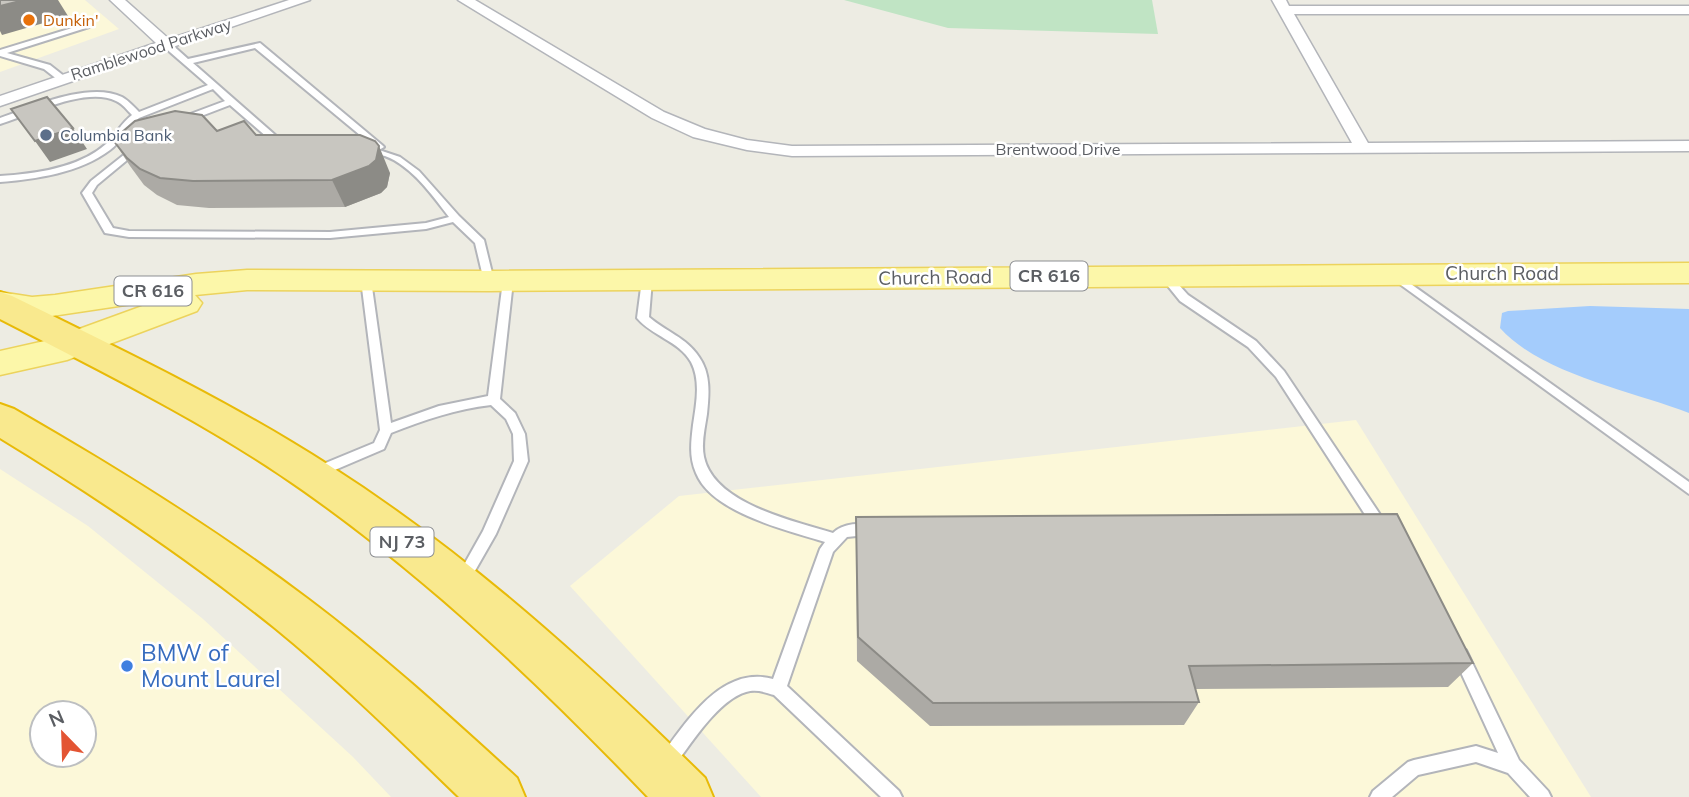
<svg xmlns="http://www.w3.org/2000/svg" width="1689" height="797" font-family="Mulish,sans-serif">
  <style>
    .commercial { fill: #fcf8d9; fill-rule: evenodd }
    .green { fill: #c0e4c4 }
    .water { fill: #a4ccfc }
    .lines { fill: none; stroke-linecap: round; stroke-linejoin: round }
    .lane-casing { stroke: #b3b5ba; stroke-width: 4 }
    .street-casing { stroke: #b3b5ba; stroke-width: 3 }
    .primary-casing { stroke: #ecd35d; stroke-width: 3 }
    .highway-casing { stroke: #e8ba08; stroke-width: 4 }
    .lane { fill: #fff; fill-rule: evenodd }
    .street { fill: #fff; fill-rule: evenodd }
    .primary { fill: #fcf7a9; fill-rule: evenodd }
    .highway { fill: #f9e98e; fill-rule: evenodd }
    .wall { fill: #acaaa5 }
    .shaded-wall { fill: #8c8b86 }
    .building { fill: #c8c6c0; stroke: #8c8b86; stroke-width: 2 }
    .food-dot { fill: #e8710a; stroke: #fff; stroke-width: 2.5 }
    .service-dot { fill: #5c6f8a; stroke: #fff; stroke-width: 2.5 }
    .shop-dot { fill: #3f7fe0; stroke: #fff; stroke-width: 2.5 }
    .labels { text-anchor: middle; stroke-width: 5; stroke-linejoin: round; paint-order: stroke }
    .far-food-label { font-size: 16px; fill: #c56008; stroke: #fff; text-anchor: start }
    .far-street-label { font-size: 16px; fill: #5b5e63; stroke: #fff }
    .far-service-label { font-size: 16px; fill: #4e5e75; stroke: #fff; text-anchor: start }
    .shield { fill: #fff; stroke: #8c8e92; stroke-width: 2 }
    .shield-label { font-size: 18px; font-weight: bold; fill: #5b5e63 }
    .street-label { font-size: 19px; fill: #5b5e63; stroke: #fff }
    .near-shop-label { font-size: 23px; fill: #366cbe; stroke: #fff; text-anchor: start }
  </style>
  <rect width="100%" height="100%" fill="#edece3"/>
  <g class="commercial">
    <polygon points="0,0 85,0 119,29 0,72"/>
    <polygon points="1356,420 1591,797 761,797 570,586 679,496"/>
    <path d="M0,469l88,57 115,93 150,138 38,40h-391zM42,713h42v42h-42z"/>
  </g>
  <polygon class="green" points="844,0 1152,0 1158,34 948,28"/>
  <path class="water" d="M1590,306l99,3v104c-57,-22 -148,-39 -189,-85l2,-15 6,-2z"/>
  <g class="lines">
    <defs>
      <g id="lane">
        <polygon points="82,25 89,27 7,53 50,65 64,76 64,80 58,80 44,69 0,56 0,50"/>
        <path d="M163,42h6l19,17 72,-16 122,102 2,2 -5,3 21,7 19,14 40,45 25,24 10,41 -1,2h-8l-1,-2 -9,-38 -22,-21 -27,7 -96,9 -201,-1 -24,-4 -23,-40 9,-12 44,-35 5,3 -2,2 -41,34 -5,8 21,35 16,3 201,1 96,-9 23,-6c-17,-22 -37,-51 -64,-61 -7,-2 -15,-2 -22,-3l-2,-2 5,-3 12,2 -123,-102 -62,15 89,78 6,1v4l-12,-1 -46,-40 -47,18h-6v-4l48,-18 -12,-12 -74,29c-12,9 -17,23 -29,32 -30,23 -74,29 -110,32v-6c35,-2 79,-8 106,-32 10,-9 15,-21 26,-29 -5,-5 -9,-11 -16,-14 -30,-15 -86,14 -116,23v-6c32,-11 89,-37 122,-21 7,4 12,10 17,15l69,-27 -45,-39z"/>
        <polygon points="1164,272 1168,273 1188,295 1256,341 1284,371 1385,522 1387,526 1385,530 1380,532 1375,530 1276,377 1248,347 1180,301 1159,275"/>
        <polygon points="1394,272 1689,482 1689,494 1390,277 1389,275 1390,273"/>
        <path d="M366,277l5,3 20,143 48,-17 49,-10 15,-115 5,-3 5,3 -13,118 15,14 10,21 3,27 -32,73 -28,49 -5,2 -5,-2 -2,-4 27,-48 31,-70 -1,-27 -7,-15 -15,-14c-35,4 -67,15 -100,28l-7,16 -68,29 -5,-1 -2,-4 2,-4 63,-26 6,-13 -19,-150z"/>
        <path d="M647,277l5,3 -3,37c16,14 38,21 50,40 12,17 10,37 8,57 -2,14 -6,29 -3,43 10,47 90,64 129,76 10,-10 29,-11 43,-7l2,4 -2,4 -29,3 -14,15 -46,134 112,105 3,6h-21l-107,-102c-10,-3 -18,-6 -28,-3 -28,8 -56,53 -73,76l-6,2 -6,-2 -2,-6 2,-6c26,-35 61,-91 112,-77l47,-130 5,-7c-38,-12 -113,-29 -129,-69 -7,-16 -5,-31 -3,-48 3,-20 8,-44 -2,-63 -12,-21 -39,-26 -54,-44l5,-38z"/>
        <polygon points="1461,648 1466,650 1519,760 1548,791 1551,797 1530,797 1508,773 1476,762 1418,775 1392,797 1370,797 1373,791 1408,762 1414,760 1476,746 1498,753 1453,655 1456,650"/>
      </g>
      <g id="street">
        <polygon points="110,0 125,0 169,39 289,0 310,0 0,106 0,96 156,43"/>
        <polygon points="458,0 475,0 664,112 705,129 747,140 792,146 1352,143 1272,0 1286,0 1289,6 1689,6 1689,14 1294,14 1368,143 1689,141 1689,151 792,156 747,150 693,137 652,118"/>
      </g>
      <polygon id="primary" points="1689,263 1689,283 489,291 247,290 195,295 202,303 197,311 67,360 0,375 0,351 49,340 159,300 32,319 0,314 0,292 32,297 55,295 196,274 247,270 489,271"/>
      <g id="highway">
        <path d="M0,292l12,4c108,53 217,105 318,170 138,88 259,198 375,312l8,19h-65c-106,-111 -218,-217 -344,-306 -95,-67 -201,-119 -304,-172z"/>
        <path d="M0,404l14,5c101,58 200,119 294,190 73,55 141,117 209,179l8,19h-66c-60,-58 -119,-116 -184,-169 -87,-70 -180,-132 -275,-190z"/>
      </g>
    </defs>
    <use href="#lane" class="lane-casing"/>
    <use href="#street" class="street-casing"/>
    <use href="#primary" class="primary-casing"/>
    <use href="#highway" class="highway-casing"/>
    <use href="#lane" class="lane"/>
    <use href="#street" class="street"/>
    <use href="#primary" class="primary"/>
    <use href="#highway" class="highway"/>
  </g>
  <g class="wall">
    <polygon points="217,131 256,135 390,173 387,187 381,193 345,207 209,208 177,205 157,195 144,185 130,166 113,140"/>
    <polygon points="856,517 1473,663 1448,687 1195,689 1199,702 1184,725 930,726 857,661"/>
  </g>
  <g class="shaded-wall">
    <polygon points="24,0 58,0 68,16 2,35 0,31 0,6"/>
    <polygon points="73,128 87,149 50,162 35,141"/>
    <polygon points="379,146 390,173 387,187 381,193 345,207 332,180"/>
  </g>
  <g class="building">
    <polygon points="0,0 24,0 0,6"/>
    <polygon points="47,97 73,128 35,141 11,109"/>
    <polygon points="175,111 202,115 217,131 244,121 256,135 360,135 375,141 379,146 376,160 369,166 332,180 193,181 160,178 140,169 127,158 113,140 135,121"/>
    <polygon points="1397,514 1473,663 1189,666 1199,702 933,703 858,637 856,517"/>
  </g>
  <circle class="food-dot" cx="29" cy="20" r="7"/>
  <circle class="service-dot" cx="46" cy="135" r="7"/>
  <circle class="shop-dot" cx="127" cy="666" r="7"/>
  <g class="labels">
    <g class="far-food-label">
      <text x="43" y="26">Dunkin'</text>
    </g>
    <g class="far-street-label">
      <text transform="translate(151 49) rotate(-18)" y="6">Ramblewood Parkway</text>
      <text x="1058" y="155">Brentwood Drive</text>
    </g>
    <g class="far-service-label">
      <text x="60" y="141">Columbia Bank</text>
    </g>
    <g class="shield">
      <rect x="1010.5" y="261.5" width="77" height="29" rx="5"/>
      <rect x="114.5" y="276.5" width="77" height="29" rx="5"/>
      <rect x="370.5" y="527.5" width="63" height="29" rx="5"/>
    </g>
    <g class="shield-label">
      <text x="1049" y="282">CR 616</text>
      <text x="153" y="297">CR 616</text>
      <text x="402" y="548">NJ 73</text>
    </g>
    <g class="street-label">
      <text x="1502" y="280">Church Road</text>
      <text transform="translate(935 277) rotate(-1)" y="7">Church Road</text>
    </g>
    <g class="near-shop-label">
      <text x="141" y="661">BMW of<tspan x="141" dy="26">Mount Laurel</tspan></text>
    </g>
  </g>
  <g transform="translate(63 734) rotate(337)"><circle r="33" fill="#ffffff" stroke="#bdbfc1" stroke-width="2"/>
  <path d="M0-5L12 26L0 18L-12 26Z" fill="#e35433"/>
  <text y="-10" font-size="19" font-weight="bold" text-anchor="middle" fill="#5b5e63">N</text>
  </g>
</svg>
